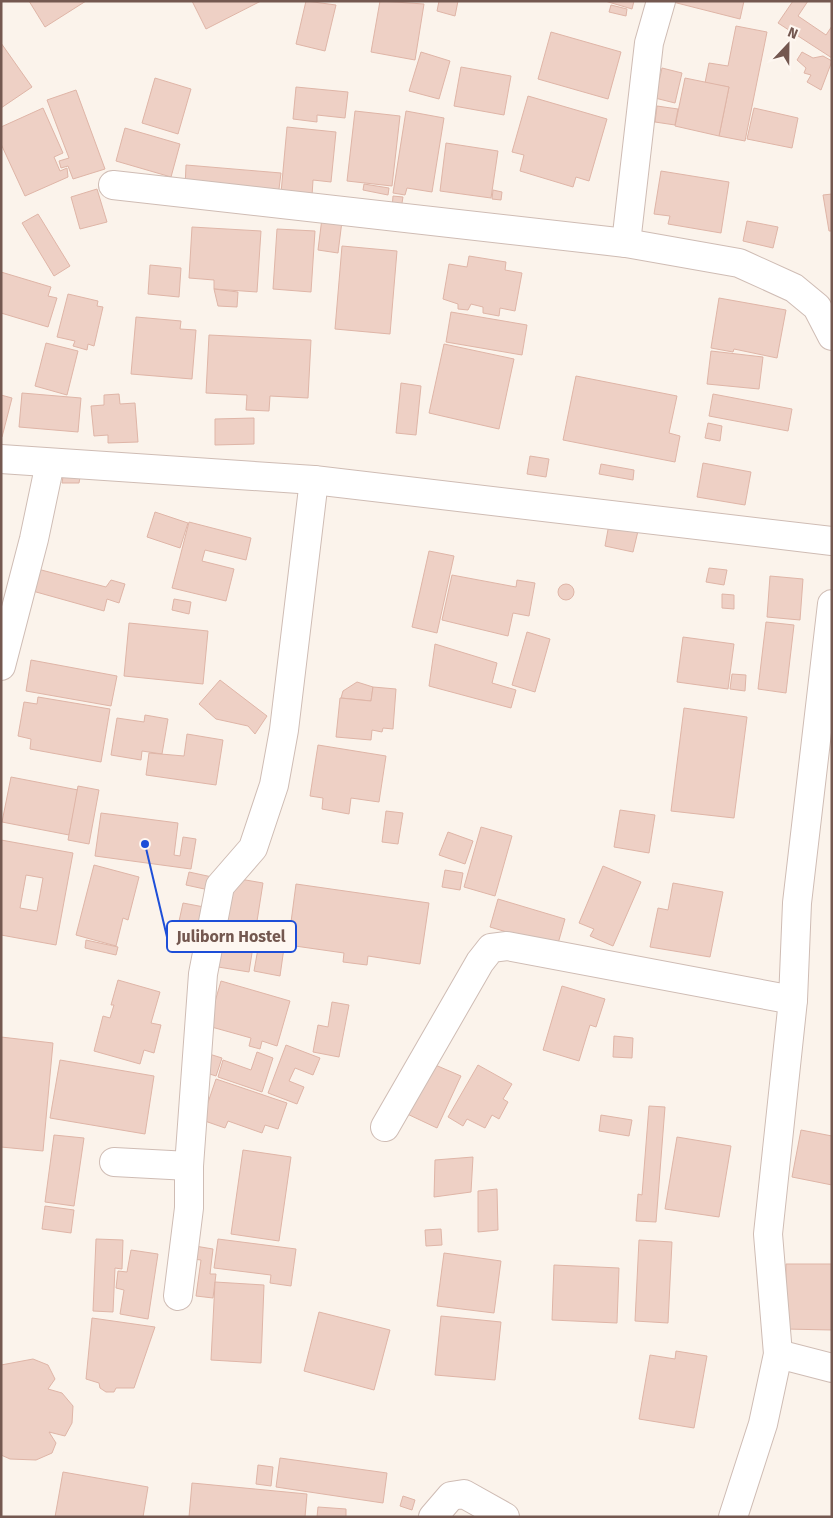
<svg xmlns="http://www.w3.org/2000/svg" width="833" height="1518" font-family="'Fira Sans',sans-serif">
  <style>
    .building { fill: #eed0c5; stroke: #dfb5a7; fill-rule: evenodd }
    .lines { fill: none; stroke-linecap: round; stroke-linejoin: round }
    .street-casing { stroke: #cfbcb4; stroke-width: 30 }
    .street { stroke: #fff; stroke-width: 28 }
    .leader { fill: none; stroke: #1d4ed8; stroke-width: 2 }
    .callout-dot { fill: #1d4ed8; stroke: #fef7f1; stroke-width: 2 }
    .callout { fill: #fef7f1; stroke: #1d4ed8; stroke-width: 2 }
    .callout-label { font-size: 16px; text-anchor: middle; font-weight: bold; fill: #745850 }
  </style>
  <rect width="100%" height="100%" fill="#fbf3eb"/>
  <g class="building">
    <polygon points="29,1 86,1 45,27"/>
    <polygon points="192,1 261,1 206,29"/>
    <polygon points="306,1 336,5 325,51 296,44"/>
    <polygon points="380,1 424,4 415,60 371,52"/>
    <polygon points="439,1 458,1 455,16 437,11"/>
    <polygon points="605,1 634,1 632,9"/>
    <polygon points="669,1 744,1 740,19"/>
    <polygon points="793,1 808,1 798,16 826,35 832,26 832,58 778,23"/>
    <polygon points="611,5 627,9 626,16 609,12"/>
    <polygon points="736,26 767,32 745,141 719,136 729,87 705,83 709,63 728,66"/>
    <polygon points="551,32 621,52 608,99 538,79"/>
    <polygon points="1,43 32,87 1,108"/>
    <polygon points="421,52 450,61 439,99 409,91"/>
    <polygon points="802,52 813,58 823,56 832,61 821,90 807,82 811,75 804,73 806,68 797,60"/>
    <polygon points="461,67 511,76 504,115 454,106"/>
    <polygon points="662,68 682,73 675,103 655,98"/>
    <polygon points="155,78 191,89 178,134 142,123"/>
    <polygon points="685,78 729,87 719,136 675,126"/>
    <polygon points="296,87 348,92 345,118 317,115 317,122 293,119"/>
    <polygon points="76,90 105,169 73,179 68,166 61,168 59,161 69,158 47,100"/>
    <polygon points="528,96 607,119 589,181 576,177 573,187 520,171 524,155 512,152"/>
    <polygon points="657,106 678,109 675,125 655,122"/>
    <polygon points="43,108 63,153 54,157 60,171 67,168 68,177 25,196 1,144 1,127"/>
    <polygon points="754,108 798,118 792,148 747,139"/>
    <polygon points="355,111 400,116 392,186 347,181"/>
    <polygon points="406,111 444,118 432,192 407,188 405,195 393,193"/>
    <polygon points="287,127 336,132 331,182 313,180 312,196 281,193"/>
    <polygon points="125,128 180,144 171,177 116,161"/>
    <polygon points="446,143 498,151 491,198 440,191"/>
    <polygon points="186,165 281,173 278,197 185,188"/>
    <polygon points="661,171 729,182 721,233 668,224 670,216 654,214"/>
    <polygon points="364,184 389,188 388,195 363,190"/>
    <polygon points="97,189 107,222 80,229 71,197"/>
    <polygon points="493,190 502,192 501,200 492,199"/>
    <polygon points="832,194 832,231 829,231 823,195"/>
    <polygon points="393,196 403,197 401,209 392,208"/>
    <polygon points="38,214 70,266 54,276 22,223"/>
    <polygon points="322,218 342,221 338,253 318,250"/>
    <polygon points="747,221 778,227 773,248 743,241"/>
    <polygon points="192,227 261,231 257,292 214,289 214,280 189,278"/>
    <polygon points="277,229 315,231 311,292 273,289"/>
    <polygon points="342,246 397,251 390,334 335,329"/>
    <polygon points="469,256 506,262 505,270 522,273 515,311 500,308 499,316 483,313 483,307 471,304 468,310 458,309 458,304 443,299 449,264 467,267"/>
    <polygon points="150,265 181,268 179,297 148,294"/>
    <polygon points="1,272 51,287 48,296 57,298 48,327 1,313"/>
    <polygon points="214,289 238,292 237,307 218,306"/>
    <polygon points="68,294 98,301 97,306 103,307 94,346 88,344 87,350 73,346 75,341 57,337"/>
    <polygon points="719,298 786,310 777,358 734,349 733,352 711,348"/>
    <polygon points="451,312 527,325 522,355 446,342"/>
    <polygon points="136,317 181,321 180,329 196,330 192,379 131,374"/>
    <polygon points="209,335 311,340 308,398 270,396 269,411 246,410 247,395 206,393"/>
    <polygon points="46,343 78,351 67,395 35,386"/>
    <polygon points="444,344 514,359 499,429 429,413"/>
    <polygon points="711,351 763,357 759,389 707,384"/>
    <polygon points="576,376 677,396 669,433 680,436 675,462 563,440"/>
    <polygon points="401,383 421,386 416,435 396,433"/>
    <polygon points="22,393 81,398 78,432 19,427"/>
    <polygon points="119,394 120,404 135,403 138,442 108,443 108,435 94,436 91,406 104,405 104,395"/>
    <polygon points="713,394 792,409 788,431 709,416"/>
    <polygon points="1,395 12,398 2,437 1,437"/>
    <polygon points="254,418 254,444 215,445 215,419"/>
    <polygon points="708,423 722,426 720,441 705,438"/>
    <polygon points="530,456 549,459 546,477 527,474"/>
    <polygon points="703,463 751,472 745,505 697,497"/>
    <polygon points="601,464 634,470 633,480 599,474"/>
    <polygon points="64,470 81,472 79,483 62,483"/>
    <polygon points="155,512 188,523 180,548 147,537"/>
    <polygon points="189,522 251,538 246,560 205,550 202,561 234,569 226,601 172,588"/>
    <polygon points="609,524 638,531 633,552 605,546"/>
    <polygon points="429,551 454,556 437,633 412,627"/>
    <polygon points="30,567 106,587 111,580 125,584 119,603 107,599 104,611 29,590"/>
    <polygon points="709,568 727,570 724,585 706,582"/>
    <polygon points="452,575 516,587 517,580 535,583 529,616 513,613 508,636 442,620"/>
    <polygon points="770,576 803,579 800,620 767,617"/>
    <circle cx="566" cy="592" r="8"/>
    <polygon points="722,594 734,595 734,609 722,608"/>
    <polygon points="174,599 191,602 189,614 172,610"/>
    <polygon points="766,622 794,625 786,693 758,689"/>
    <polygon points="129,623 208,631 203,684 124,676"/>
    <polygon points="527,632 550,639 535,692 512,685"/>
    <polygon points="683,637 734,644 728,689 677,682"/>
    <polygon points="435,644 497,663 492,683 516,690 511,708 429,686"/>
    <polygon points="31,660 117,676 111,706 26,691"/>
    <polygon points="732,674 746,675 745,691 730,689"/>
    <polygon points="220,680 267,716 255,734 248,726 216,719 199,704"/>
    <polygon points="357,682 373,687 371,701 341,698 343,691"/>
    <polygon points="373,687 396,689 393,729 383,728 382,732 372,730 371,740 336,737 340,698 371,701"/>
    <polygon points="38,697 110,709 101,762 30,749 31,739 18,736 24,702 37,704"/>
    <polygon points="684,708 747,717 734,818 671,811"/>
    <polygon points="145,715 168,719 162,754 142,751 141,760 111,755 117,718 144,722"/>
    <polygon points="187,734 223,740 216,785 146,775 149,753 184,756"/>
    <polygon points="318,745 386,756 379,802 351,798 349,814 322,809 323,798 310,796"/>
    <polygon points="11,777 78,790 69,835 2,822"/>
    <polygon points="78,786 99,790 89,844 68,840"/>
    <polygon points="620,810 655,815 649,853 614,847"/>
    <polygon points="386,811 403,813 398,844 382,842"/>
    <polygon points="101,813 178,823 174,855 180,856 183,837 196,839 191,869 95,856"/>
    <polygon points="481,827 512,836 495,896 464,887"/>
    <polygon points="448,832 473,841 465,864 439,855"/>
    <path d="M1,840l72,13 -17,92 -55,-10zM26,875l17,3 -6,33 -17,-3z"/>
    <polygon points="94,865 139,877 128,920 123,918 116,946 76,935"/>
    <polygon points="603,866 641,882 613,946 590,936 594,929 579,923"/>
    <polygon points="445,870 463,873 460,890 442,887"/>
    <polygon points="189,872 212,877 209,890 186,885"/>
    <polygon points="234,878 263,883 249,972 212,966"/>
    <polygon points="673,883 723,892 710,957 650,947 658,908 668,910"/>
    <polygon points="296,884 429,903 420,964 368,956 367,965 343,962 344,953 288,945"/>
    <polygon points="498,899 565,919 557,947 490,927"/>
    <polygon points="183,903 204,907 197,939 176,935"/>
    <polygon points="86,940 118,947 116,955 85,948"/>
    <polygon points="259,943 284,948 280,976 254,971"/>
    <polygon points="118,980 160,992 151,1023 161,1025 154,1053 144,1050 140,1064 94,1051 103,1016 110,1018 114,1005 111,1005"/>
    <polygon points="221,981 290,1001 277,1046 262,1041 260,1049 249,1046 251,1038 208,1026"/>
    <polygon points="562,986 605,999 596,1027 590,1025 579,1061 543,1050"/>
    <polygon points="332,1002 349,1005 339,1057 313,1052 318,1025 328,1027"/>
    <polygon points="614,1036 633,1038 632,1058 613,1057"/>
    <polygon points="1,1037 53,1043 43,1151 1,1147"/>
    <polygon points="286,1045 320,1058 313,1075 295,1068 289,1081 304,1087 297,1104 268,1093"/>
    <polygon points="257,1052 273,1058 262,1092 218,1077 223,1060 251,1070"/>
    <polygon points="206,1053 222,1058 216,1076 200,1071"/>
    <polygon points="60,1060 154,1076 145,1134 50,1118"/>
    <polygon points="426,1061 461,1076 437,1128 403,1112"/>
    <polygon points="478,1065 512,1084 503,1099 508,1102 499,1119 492,1115 485,1128 467,1119 463,1126 448,1117"/>
    <polygon points="216,1079 287,1103 278,1129 265,1125 262,1133 228,1121 225,1128 202,1120"/>
    <polygon points="649,1106 665,1107 656,1222 636,1221 638,1194 642,1195"/>
    <polygon points="601,1115 632,1120 629,1136 599,1131"/>
    <polygon points="801,1130 832,1136 832,1185 792,1177"/>
    <polygon points="54,1135 84,1138 74,1206 45,1202"/>
    <polygon points="677,1137 731,1146 719,1217 665,1209"/>
    <polygon points="243,1150 291,1157 279,1241 231,1234"/>
    <polygon points="473,1157 471,1192 434,1197 435,1160"/>
    <polygon points="497,1189 498,1230 478,1232 478,1191"/>
    <polygon points="45,1206 74,1210 71,1233 42,1229"/>
    <polygon points="441,1229 442,1245 426,1246 425,1230"/>
    <polygon points="96,1239 123,1240 122,1269 115,1268 113,1312 93,1311"/>
    <polygon points="218,1239 296,1249 291,1286 270,1283 271,1275 214,1268"/>
    <polygon points="639,1240 672,1242 668,1323 635,1321"/>
    <polygon points="195,1246 213,1249 210,1274 216,1274 213,1298 196,1296 201,1260 193,1259"/>
    <polygon points="131,1250 158,1254 148,1319 120,1314 124,1290 116,1288 118,1271 127,1272"/>
    <polygon points="444,1253 501,1261 494,1313 437,1306"/>
    <polygon points="786,1264 832,1264 832,1330 785,1329"/>
    <polygon points="554,1265 619,1268 617,1323 552,1320"/>
    <polygon points="215,1282 264,1285 261,1363 211,1360"/>
    <polygon points="319,1312 390,1330 374,1390 304,1371"/>
    <polygon points="441,1316 501,1322 495,1380 435,1375"/>
    <polygon points="92,1318 155,1327 134,1388 116,1388 114,1392 106,1392 100,1388 99,1383 86,1379"/>
    <polygon points="676,1351 707,1356 694,1428 639,1419 650,1355 675,1359"/>
    <polygon points="33,1359 48,1365 55,1379 48,1389 62,1393 73,1406 72,1423 65,1436 49,1432 56,1443 52,1453 36,1460 10,1459 1,1455 1,1365"/>
    <polygon points="280,1458 387,1473 383,1503 276,1487"/>
    <polygon points="258,1465 273,1467 271,1486 256,1484"/>
    <polygon points="63,1472 148,1487 143,1517 55,1517"/>
    <polygon points="192,1483 307,1494 305,1517 189,1517"/>
    <polygon points="403,1496 415,1500 412,1510 400,1506"/>
    <polygon points="318,1507 346,1509 346,1517 317,1517"/>
  </g>
  <g class="lines">
    <defs>
      <g id="street">
        <polyline points="113,185 626,243 739,263 794,288 817,307 832,336"/>
        <polyline points="626,243 649,43 661,1"/>
        <polyline points="1,459 314,480 832,541"/>
        <polyline points="1,666 34,539 50,463"/>
        <polyline points="385,1127 480,962 491,948 507,946 793,1000"/>
        <polyline points="114,1162 189,1166"/>
        <polyline points="178,1296 189,1208 189,1166 203,974 220,886 253,848 274,785 284,730 314,480"/>
        <polyline points="778,1354 832,1368"/>
        <polyline points="433,1517 451,1496 464,1494 505,1517"/>
        <polyline points="733,1517 763,1424 778,1354 768,1234 793,1000 797,903 832,604"/>
      </g>
    </defs>
    <use href="#street" class="street-casing"/>
    <use href="#street" class="street"/>
  </g>
  <path class="leader" d="M145 844L167 937"/>
  <circle class="callout-dot" cx="145" cy="844" r="5"/>
  <rect class="callout" x="167" y="921" width="129" height="31" rx="5"/>
  <g class="callout-label">
    <text x="231" y="942">Juliborn Hostel</text>
  </g>
  <rect width="833" height="1518" fill="none" stroke="#745850" stroke-width="5"/>
  <g transform="translate(788 45) rotate(22)" stroke="#fef7f1" stroke-width="4" paint-order="stroke">
  <path d="M0-4L9 19L0 12L-9 19Z" fill="#745850"/>
  <text y="-8" font-size="14" font-weight="bold" text-anchor="middle" fill="#745850">N</text>
  </g>
</svg>
